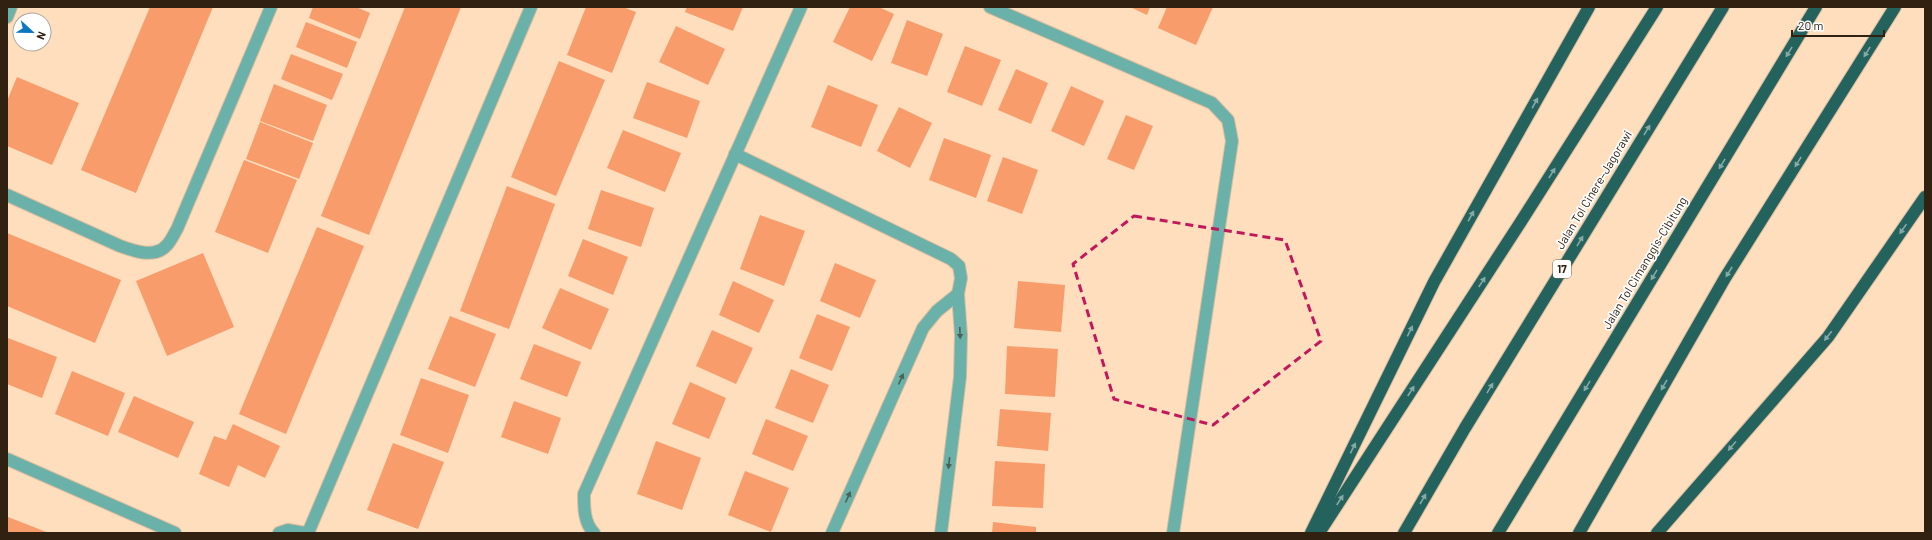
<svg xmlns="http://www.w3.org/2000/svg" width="1932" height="540" font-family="Barlow,sans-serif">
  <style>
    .building { fill: #f99c6c }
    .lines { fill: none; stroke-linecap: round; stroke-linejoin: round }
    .street-casing { stroke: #d9bc9e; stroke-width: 14 }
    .highway-casing { stroke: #d9bc9e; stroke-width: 14 }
    .street { stroke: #6ab1aa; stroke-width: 12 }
    .highway { stroke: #24625d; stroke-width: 12 }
    .oneway { fill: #87a9a6 }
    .oneway2 { fill: #4a6256 }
    .marked { fill: none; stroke: #c2185b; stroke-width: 3; stroke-dasharray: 8 5; stroke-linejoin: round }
    .labels { text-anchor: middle; stroke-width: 3.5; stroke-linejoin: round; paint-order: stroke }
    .shield { fill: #fff; stroke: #6e6458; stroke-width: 1 }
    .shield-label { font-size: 11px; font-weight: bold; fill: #302111 }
    .street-label { font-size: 12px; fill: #302111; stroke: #fff }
  </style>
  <rect width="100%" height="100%" fill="#fedebd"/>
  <g class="building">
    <polygon points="150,7 213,7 136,193 81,170"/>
    <polygon points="313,7 356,7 370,13 360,39 309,18"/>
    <polygon points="405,7 461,7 369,235 321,216"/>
    <polygon points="586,7 623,7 636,12 612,73 567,55"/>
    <polygon points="687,7 743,7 733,31 685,12"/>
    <polygon points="850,7 879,7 894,14 872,61 833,42"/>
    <polygon points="1130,7 1150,7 1147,15"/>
    <polygon points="1167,7 1213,7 1196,45 1158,28"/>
    <polygon points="907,20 943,34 927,76 891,63"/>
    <polygon points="306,22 357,42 347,68 296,47"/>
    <polygon points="676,26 725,49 708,85 659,62"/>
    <polygon points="965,46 1001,60 982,106 947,92"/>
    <polygon points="291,54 343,74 332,100 281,79"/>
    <polygon points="559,61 605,80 556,196 511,177"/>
    <polygon points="1016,69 1048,83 1031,124 998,110"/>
    <polygon points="17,77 79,103 52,165 7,146 7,101"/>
    <polygon points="647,82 700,101 687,138 633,118"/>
    <polygon points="274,84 327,105 313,141 260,121"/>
    <polygon points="828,85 878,105 861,147 811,127"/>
    <polygon points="1071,86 1104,101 1084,146 1051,131"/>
    <polygon points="899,107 932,123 910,168 877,151"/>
    <polygon points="1126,115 1153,126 1134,170 1107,159"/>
    <polygon points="260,122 313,143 299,179 246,159"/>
    <polygon points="623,130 681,153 665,192 607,168"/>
    <polygon points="944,138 991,155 976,198 929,180"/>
    <polygon points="1003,157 1038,170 1022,214 987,201"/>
    <polygon points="244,160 297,180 268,253 215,232"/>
    <polygon points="507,186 555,204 509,329 460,311"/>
    <polygon points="601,190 654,208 641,247 588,229"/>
    <polygon points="760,215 805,231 784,286 740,269"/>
    <polygon points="317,227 364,246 286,434 239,414"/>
    <polygon points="7,233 121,280 95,343 7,306"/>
    <polygon points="583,239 628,257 613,295 568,276"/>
    <polygon points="203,253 234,327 167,356 136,281"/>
    <polygon points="835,263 876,280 860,318 820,301"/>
    <polygon points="733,281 774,300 759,333 719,315"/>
    <polygon points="1018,281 1065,285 1061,332 1014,328"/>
    <polygon points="560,288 609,309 591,350 542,328"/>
    <polygon points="817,314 850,327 832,371 799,358"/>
    <polygon points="450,316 496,334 475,387 428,369"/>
    <polygon points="712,330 753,348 736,384 696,366"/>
    <polygon points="8,338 57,357 42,398 7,384"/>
    <polygon points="534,344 581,362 567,397 520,379"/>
    <polygon points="1007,346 1058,349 1055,397 1005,394"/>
    <polygon points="791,369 829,385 813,423 775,408"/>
    <polygon points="72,371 125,393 108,436 55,414"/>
    <polygon points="421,378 469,395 448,453 400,435"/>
    <polygon points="690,382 726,398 709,439 672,424"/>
    <polygon points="134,396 194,422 178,458 118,432"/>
    <polygon points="514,401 561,418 548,454 501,437"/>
    <polygon points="1000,409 1051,413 1048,451 997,446"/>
    <polygon points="766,419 808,436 793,471 752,454"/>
    <polygon points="233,424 280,446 265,478 238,465 229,487 199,474 214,436 226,440"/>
    <polygon points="656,441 701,458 682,510 637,494"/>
    <polygon points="393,443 444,462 418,529 367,510"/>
    <polygon points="995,461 1045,464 1043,508 992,506"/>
    <polygon points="745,471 789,488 771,532 728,515"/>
    <polygon points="8,517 49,533 7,533"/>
    <polygon points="993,522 1036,527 1036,533 992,533"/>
  </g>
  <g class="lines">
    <defs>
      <g id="street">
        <polyline points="990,7 1212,103 1228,120 1232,141 1173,533"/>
        <polyline points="7,17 11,7"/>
        <polyline points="735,154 951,259 959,266 961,278 958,294 961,335 960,377 941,533"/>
        <path d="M7,195l113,51c14,5 35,13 47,-1 4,-4 7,-11 10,-16l94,-222"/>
        <polyline points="7,459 175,533"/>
        <polyline points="279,533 288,530 305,533"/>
        <polyline points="308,533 531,7"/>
        <path d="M594,533c-10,-10 -10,-25 -10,-39l217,-487"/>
        <polyline points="832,533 923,328 937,311 958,294"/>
      </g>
      <g id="highway">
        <polyline points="1311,533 1434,282 1589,7"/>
        <polyline points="1319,533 1522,220 1657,7"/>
        <polyline points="1404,533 1465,428 1723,7"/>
        <polyline points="1498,533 1816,7"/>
        <polyline points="1579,533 1725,278 1895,7"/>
        <polyline points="1657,533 1828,337 1925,197"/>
      </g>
    </defs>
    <use href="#street" class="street-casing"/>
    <use href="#highway" class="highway-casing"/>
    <use href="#street" class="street"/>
    <use href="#highway" class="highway"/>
  </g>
  <defs><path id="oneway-solid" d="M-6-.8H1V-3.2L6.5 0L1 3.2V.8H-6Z"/></defs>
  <g class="oneway">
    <use href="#oneway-solid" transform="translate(1789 52) rotate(121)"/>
    <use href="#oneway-solid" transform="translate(1867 52) rotate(122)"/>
    <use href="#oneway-solid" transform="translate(1535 103) rotate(-61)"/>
    <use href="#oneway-solid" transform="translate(1647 130) rotate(-59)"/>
    <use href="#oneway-solid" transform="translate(1798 162) rotate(122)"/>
    <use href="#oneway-solid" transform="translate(1722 164) rotate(121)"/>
    <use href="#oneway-solid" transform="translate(1552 173) rotate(-58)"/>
    <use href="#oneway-solid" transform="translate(1471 216) rotate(-61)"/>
    <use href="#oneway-solid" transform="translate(1903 229) rotate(125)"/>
    <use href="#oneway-solid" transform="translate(1580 241) rotate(-59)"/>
    <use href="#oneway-solid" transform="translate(1729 272) rotate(122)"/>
    <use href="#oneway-solid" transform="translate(1654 275) rotate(121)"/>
    <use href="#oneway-solid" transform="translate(1482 282) rotate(-57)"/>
    <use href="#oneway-solid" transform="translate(1410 331) rotate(-64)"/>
    <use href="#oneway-solid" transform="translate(1828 336) rotate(128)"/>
    <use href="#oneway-solid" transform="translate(1664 385) rotate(120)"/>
    <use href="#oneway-solid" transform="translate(1587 386) rotate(121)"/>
    <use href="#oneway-solid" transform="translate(1490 388) rotate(-59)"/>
    <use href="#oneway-solid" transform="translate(1411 391) rotate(-57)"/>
    <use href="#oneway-solid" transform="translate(1732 446) rotate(131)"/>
    <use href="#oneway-solid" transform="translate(1353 448) rotate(-64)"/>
    <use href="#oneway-solid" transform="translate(1423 499) rotate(-60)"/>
    <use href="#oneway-solid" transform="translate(1340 500) rotate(-57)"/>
  </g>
  <g class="oneway2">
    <use href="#oneway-solid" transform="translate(960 333) rotate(88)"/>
    <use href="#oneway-solid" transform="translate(901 379) rotate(-66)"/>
    <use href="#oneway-solid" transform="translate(949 463) rotate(97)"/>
    <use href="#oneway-solid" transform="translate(848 497) rotate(-66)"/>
  </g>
  <path class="marked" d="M1134,216l151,24 36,101 -108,84 -99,-26 -41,-135z"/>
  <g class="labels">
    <rect class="shield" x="1553" y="260" width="18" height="18" rx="3"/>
    <g class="shield-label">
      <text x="1562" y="273">17</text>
    </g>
    <g class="street-label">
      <text transform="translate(1594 190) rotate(-59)" y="4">Jalan Tol Cinere–Jagorawi</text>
      <text transform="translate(1645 263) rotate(-59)" y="4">Jalan Tol Cimanggis–Cibitung</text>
    </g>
  </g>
  <rect width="1932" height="540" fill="none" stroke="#302111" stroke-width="16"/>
  <g transform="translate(32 32) rotate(112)"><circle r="19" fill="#ffffff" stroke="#aca6a0"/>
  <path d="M0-3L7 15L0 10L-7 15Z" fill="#0c76c1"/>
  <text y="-6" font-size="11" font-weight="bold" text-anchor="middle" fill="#302111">N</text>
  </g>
  <path d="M1792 30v6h92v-6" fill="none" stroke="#302111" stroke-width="2"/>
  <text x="1798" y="30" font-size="12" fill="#302111" stroke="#ffffff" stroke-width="3" paint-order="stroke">20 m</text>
</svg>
